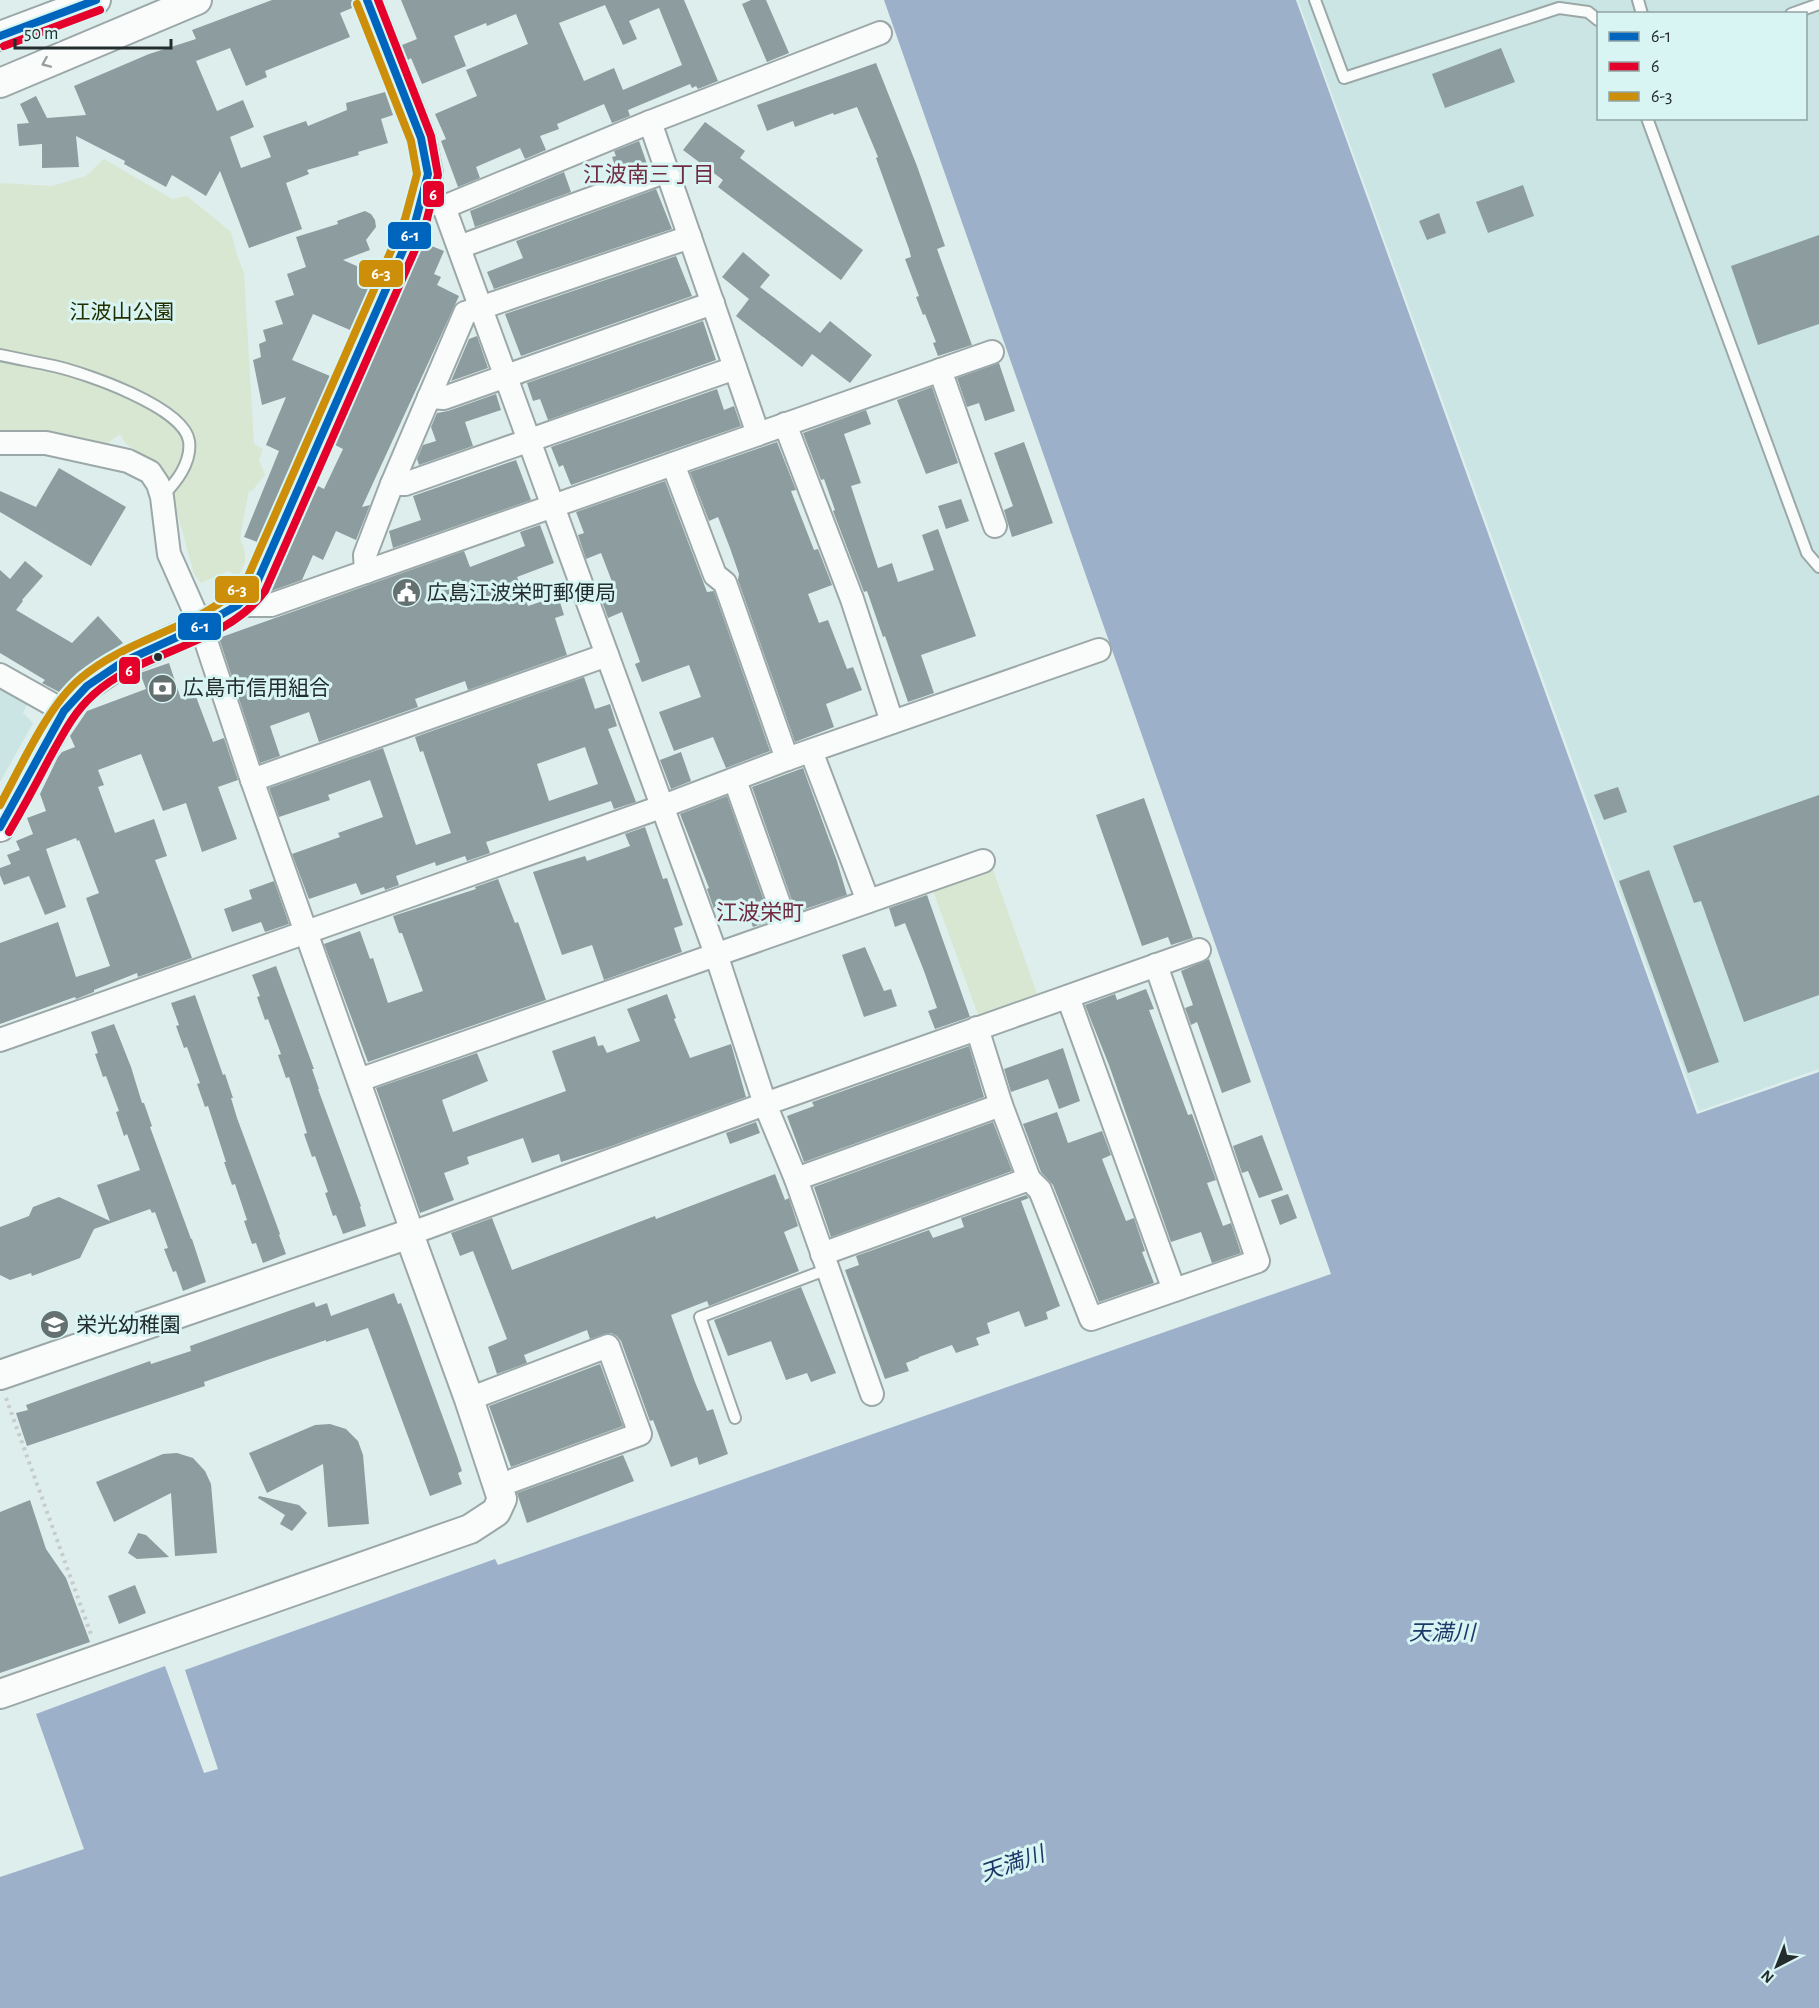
<svg xmlns="http://www.w3.org/2000/svg" width="1819" height="2008" font-family="'Alegreya Sans','Noto Sans JP',sans-serif">
  <style>
    .built { fill: #cae5e3; fill-rule: evenodd }
    .green { fill: #d8e7d1 }
    .water { fill: #9cb0c9 }
    .building { fill: #8c9c9f; fill-rule: evenodd }
    .lines { fill: none; stroke-linecap: round; stroke-linejoin: round }
    .service-casing { stroke: #9ca8a8; stroke-width: 14 }
    .minor-casing { stroke: #9ca8a8; stroke-width: 26 }
    .tertiary-casing { stroke: #9ca8a8; stroke-width: 32 }
    .path { stroke: #c7cbcb; stroke-width: 4; stroke-dasharray: 3 4.5; stroke-linecap: butt }
    .service { stroke: #fafcfc; stroke-width: 10 }
    .minor { stroke: #fafcfc; stroke-width: 22 }
    .tertiary { stroke: #fafcfc; stroke-width: 28 }
    .bus-1-casing { stroke: #d8f4f3; stroke-width: 12 }
    .bus-2-casing { stroke: #d8f4f3; stroke-width: 12 }
    .bus-3-casing { stroke: #d8f4f3; stroke-width: 12 }
    .bus-1 { stroke: #0065bd; stroke-width: 8 }
    .bus-2 { stroke: #e4002b; stroke-width: 8 }
    .bus-3 { stroke: #cd8e09; stroke-width: 8 }
    .oneway { stroke: #999f9f }
    .bus-dot { fill: #232d2d; stroke: #d8f4f3; stroke-width: 2 }
    .labels { text-anchor: middle; stroke-width: 6; stroke-linejoin: round; paint-order: stroke }
    .park-label { font-size: 21px; fill: #232f00; stroke: #d8f4f3 }
    .poi-label { font-size: 21px; fill: #232d2d; stroke: #d8f4f3; text-anchor: start }
    .neighbourhood-label { font-size: 22px; fill: #712c42; stroke: #d8f4f3 }
    .water-label { font-size: 22px; font-style: italic; fill: #1d3968; stroke: #d8f4f3 }
    .line-badge { stroke: #d8f4f3; stroke-width: 2 }
    .badge-label { font-size: 16px; text-anchor: middle; font-weight: bold; fill: #fff }
  </style>
  <rect width="100%" height="100%" fill="#deeeed"/>
  <g class="built">
    <path d="M1298,0h521v1069l-120,42zM1598,14h208v104h-208z"/>
    <polygon points="0,688 27,704 23,713 33,723 0,782"/>
  </g>
  <g class="green">
    <polygon points="104,159 172,199 187,196 231,232 237,255 244,273 254,444 263,449 259,460 265,475 252,491 249,490 240,538 245,552 245,562 238,577 229,571 201,583 194,574 175,505 154,462 126,444 120,434 101,448 0,436 0,183 52,186 86,176"/>
    <polygon points="991,864 1039,999 980,1020 931,885"/>
  </g>
  <polygon class="water" points="884,0 1296,0 1697,1114 1819,1072 1819,2008 0,2008 0,1877 84,1849 36,1714 165,1666 204,1773 218,1769 185,1670 495,1559 498,1565 1331,1274"/>
  <g class="building">
    <polygon points="272,0 351,0 352,8 340,13 350,37 265,71 267,77 246,86 230,48 196,61 217,111 243,100 254,127 230,137 241,168 271,157 263,136 306,121 308,126 347,110 346,103 385,92 393,115 381,119 388,143 358,152 359,155 307,170 309,174 286,183 302,229 249,248 220,171 206,196 172,175 166,187 124,164 125,161 76,136 79,167 42,168 42,144 19,146 17,124 29,123 20,104 36,96 47,118 86,115 74,86 149,54 196,39 192,30"/>
    <path d="M401,0h283l34,81 -20,8 -2,-3 -4,2 -2,-4 -62,26 2,6 -18,7 -8,-19 -47,20 2,5 -19,7 6,14 -21,9 -5,-11 -44,19 4,11 -22,9 -17,-46 5,-2 -11,-25 42,-18 -11,-26 62,-26 -12,-30 -29,12 -1,-3 -32,13 12,30 -44,18 -11,-26 -3,2 -6,-15 15,-6zM605,5l18,40 14,-6 -8,-18 30,-13 23,57 -59,25 -9,-22 -30,13 -25,-58z"/>
    <polygon points="751,0 766,0 789,53 767,62 742,4"/>
    <polygon points="1501,48 1515,82 1445,108 1432,74"/>
    <polygon points="876,63 917,166 945,246 937,249 972,345 938,356 933,343 936,342 925,314 923,315 916,297 919,296 905,259 911,257 909,249 876,158 878,157 857,107 834,115 833,113 795,127 793,121 767,131 757,105"/>
    <polygon points="705,122 745,151 740,158 863,250 841,280 718,187 723,180 683,150"/>
    <polygon points="639,141 647,164 618,174 612,157 616,156 614,151"/>
    <polygon points="564,172 571,192 475,227 470,211"/>
    <polygon points="1523,185 1534,216 1488,233 1476,202"/>
    <polygon points="656,189 672,229 494,289 487,272 523,258 516,241"/>
    <polygon points="365,211 371,214 375,220 376,227 366,240 370,250 343,260 375,274 350,330 313,314 292,360 330,376 257,542 244,537 279,451 266,445 286,397 262,405 253,360 261,357 259,344 266,341 263,330 283,324 275,301 294,295 287,274 306,267 296,237 338,224 337,221"/>
    <polygon points="1439,213 1446,233 1427,240 1419,221"/>
    <polygon points="1819,235 1819,324 1758,345 1731,266"/>
    <polygon points="424,243 444,251 434,274 441,277 437,285 459,296 362,507 370,505 356,540 336,531 323,560 313,555 302,580 271,591 318,486 324,489 343,449 335,445"/>
    <polygon points="743,252 770,275 760,287 820,333 830,321 872,355 850,383 812,354 802,367 736,316 749,299 722,277"/>
    <polygon points="676,256 692,296 521,356 505,314"/>
    <polygon points="703,321 716,360 548,420 540,399 533,401 527,383"/>
    <polygon points="477,336 488,368 451,381 469,339"/>
    <polygon points="999,363 1015,411 985,421 979,403 967,407 957,378"/>
    <polygon points="932,387 958,463 926,474 897,400"/>
    <polygon points="717,389 724,410 734,406 741,426 571,485 563,465 559,467 551,447"/>
    <polygon points="496,394 501,410 465,422 473,446 419,465 417,459 423,445 436,441 431,427 437,413 448,411"/>
    <polygon points="866,410 871,424 844,434 861,483 851,486 878,568 892,563 898,582 934,570 922,535 938,529 976,636 921,655 934,693 908,702 885,636 883,637 867,591 864,592 833,511 835,510 824,479 821,480 803,433"/>
    <polygon points="777,442 796,490 791,491 814,550 818,549 832,585 808,594 819,623 828,620 847,669 853,667 862,690 826,704 834,727 795,742 738,580 739,574 730,548 718,517 709,521 690,472"/>
    <polygon points="1024,442 1053,523 1012,537 1004,510 1013,506 994,453"/>
    <polygon points="516,460 531,500 393,548 389,531 421,520 413,496"/>
    <polygon points="59,468 126,507 91,566 0,512 0,491 36,507"/>
    <polygon points="665,481 707,592 714,591 770,751 726,768 713,737 674,751 659,712 701,697 689,665 642,682 635,664 640,662 622,612 608,618 601,598 616,592 601,553 586,559 578,535 584,533 576,512"/>
    <polygon points="961,499 969,521 946,529 938,506"/>
    <polygon points="540,525 554,563 517,577 528,606 558,596 564,615 555,618 567,655 468,690 465,681 415,699 418,707 319,742 309,712 270,726 280,756 260,763 219,638 464,551 470,567 525,546 520,532"/>
    <polygon points="25,561 43,576 22,600 23,601 16,610 72,643 98,616 123,643 78,672 59,692 42,683 45,680 0,653 0,570 10,579"/>
    <polygon points="169,663 181,699 195,694 213,742 224,738 238,780 218,787 237,839 202,852 186,803 163,811 141,754 98,770 104,785 98,787 115,833 154,819 167,856 155,860 192,958 138,977 137,973 94,990 94,992 76,999 75,997 0,1024 0,943 58,922 76,977 110,966 86,898 99,893 79,840 77,841 76,838 46,849 66,907 45,915 29,876 4,885 0,875 0,868 11,864 7,855 20,850 16,841 33,834 27,818 46,811 40,794 58,757 62,752 75,747 70,736 87,711 146,689 140,673"/>
    <path d="M584,677l11,32 15,-5 7,22 -9,3 28,73 -22,7 -3,-8 -125,41 4,11 -23,8 -2,-5 -29,10 -1,-4 -39,14 3,9 -14,5 -1,-3 -23,8 -5,-12 -47,16 -17,-45 48,-17 -2,-4 45,-16 -13,-37 -42,15 2,5 -51,17 -10,-29 114,-40 33,97 35,-12 -28,-82 -3,1 -5,-15zM585,747l13,37 -49,17 -12,-37z"/>
    <polygon points="681,752 691,781 671,789 660,760"/>
    <polygon points="803,768 837,861 847,895 796,912 752,787"/>
    <polygon points="1618,787 1627,812 1604,820 1594,795"/>
    <polygon points="1819,795 1819,995 1744,1022 1701,901 1694,903 1673,846"/>
    <polygon points="727,796 771,921 753,927 742,898 714,909 707,889 709,888 680,814"/>
    <polygon points="1144,798 1193,938 1171,945 1168,937 1142,946 1096,815"/>
    <polygon points="645,827 663,879 667,878 683,925 674,928 682,952 604,980 592,945 562,955 533,872 585,856 587,861 630,846 625,834"/>
    <polygon points="1649,870 1719,1062 1688,1073 1619,881"/>
    <polygon points="498,879 515,923 518,922 546,1000 368,1062 324,944 360,931 370,959 373,958 388,1003 423,991 402,933 399,933 393,916 476,889 475,887"/>
    <polygon points="274,881 289,924 265,932 261,922 232,932 224,909 252,899 249,890"/>
    <polygon points="927,895 970,1017 935,1029 928,1011 937,1008 924,971 905,923 895,927 889,908"/>
    <polygon points="865,947 884,991 891,989 897,1006 864,1017 842,955"/>
    <polygon points="1209,959 1251,1082 1222,1093 1197,1022 1191,1025 1185,1008 1193,1005 1181,971"/>
    <polygon points="276,966 314,1069 312,1069 319,1089 318,1089 361,1206 360,1207 366,1226 343,1234 336,1215 333,1216 325,1193 328,1192 315,1156 312,1157 304,1134 307,1133 289,1077 286,1078 278,1055 281,1054 268,1019 265,1020 257,997 260,996 252,975"/>
    <polygon points="1146,989 1154,1009 1149,1010 1188,1115 1192,1114 1216,1180 1207,1183 1223,1226 1231,1223 1241,1253 1212,1263 1201,1232 1171,1242 1109,1065 1085,1005 1115,994 1117,1000"/>
    <polygon points="667,994 676,1018 674,1019 690,1058 731,1044 746,1097 606,1148 561,1162 559,1154 532,1163 523,1138 467,1157 469,1164 444,1173 454,1200 420,1213 376,1088 477,1053 488,1081 442,1100 453,1132 566,1091 552,1051 595,1036 598,1046 603,1045 607,1053 640,1041 627,1009"/>
    <polygon points="195,995 223,1075 225,1074 233,1098 231,1098 237,1118 280,1234 279,1235 286,1254 263,1263 256,1243 252,1244 244,1221 247,1220 235,1184 232,1185 224,1162 226,1162 208,1106 205,1107 197,1084 200,1083 187,1047 184,1048 176,1026 179,1025 171,1003"/>
    <polygon points="114,1024 131,1067 142,1103 144,1103 152,1126 150,1127 191,1239 192,1239 206,1282 183,1291 176,1271 173,1272 164,1249 168,1248 155,1212 152,1213 150,1209 94,1229 80,1258 32,1276 31,1273 10,1280 0,1275 0,1227 29,1216 33,1207 59,1197 110,1221 97,1185 140,1170 127,1134 124,1136 116,1112 119,1111 106,1076 103,1077 95,1054 98,1053 91,1032"/>
    <polygon points="969,1046 984,1097 804,1162 787,1116 814,1106 812,1102"/>
    <polygon points="1063,1048 1080,1101 1059,1109 1048,1079 1011,1092 1004,1069"/>
    <polygon points="1057,1112 1068,1143 1102,1131 1111,1155 1102,1159 1126,1221 1134,1218 1145,1251 1142,1252 1154,1283 1099,1302 1053,1185 1041,1172 1023,1124"/>
    <polygon points="756,1122 760,1133 730,1144 726,1133"/>
    <polygon points="993,1122 1012,1171 831,1237 814,1187"/>
    <polygon points="1262,1135 1283,1190 1259,1198 1248,1171 1242,1173 1233,1146"/>
    <polygon points="775,1174 785,1200 789,1198 798,1226 784,1232 799,1271 709,1306 707,1301 671,1315 695,1382 707,1411 713,1409 728,1454 699,1465 697,1457 671,1467 653,1420 650,1421 621,1341 617,1336 611,1333 590,1339 587,1330 524,1355 527,1363 497,1374 488,1347 507,1339 473,1251 460,1256 451,1233 492,1218 512,1270 655,1216 656,1219"/>
    <polygon points="1288,1194 1297,1218 1280,1225 1271,1200"/>
    <polygon points="1026,1195 1029,1198 1021,1201 1060,1306 1046,1312 1048,1319 1025,1327 1019,1311 987,1323 990,1333 976,1338 979,1345 956,1353 952,1345 919,1357 919,1358 906,1363 909,1371 885,1379 845,1270 859,1265 856,1256 929,1230 933,1238 964,1227 961,1218"/>
    <polygon points="801,1287 836,1373 811,1382 807,1373 786,1380 771,1341 728,1356 714,1320"/>
    <polygon points="394,1293 398,1304 401,1303 410,1327 457,1456 462,1471 458,1473 462,1484 430,1496 368,1328 326,1342 326,1340 261,1362 204,1382 205,1386 27,1446 16,1413 28,1410 26,1405 150,1361 151,1364 191,1351 190,1346 314,1302 316,1307 327,1303 331,1316"/>
    <polygon points="600,1364 623,1426 511,1467 489,1406"/>
    <polygon points="330,1424 346,1429 358,1441 363,1455 369,1524 328,1527 323,1464 267,1493 249,1453 315,1425"/>
    <polygon points="177,1453 193,1458 205,1471 211,1484 217,1553 175,1556 171,1493 114,1522 96,1482 163,1454"/>
    <polygon points="623,1455 634,1481 527,1523 517,1493"/>
    <polygon points="259,1496 299,1505 307,1513 292,1531 280,1524 285,1515 258,1498"/>
    <polygon points="30,1500 46,1549 66,1578 90,1642 0,1673 0,1512"/>
    <polygon points="138,1533 146,1535 169,1557 137,1559 128,1553"/>
    <polygon points="135,1585 146,1613 119,1624 108,1596"/>
  </g>
  <g class="lines">
    <defs>
      <g id="service">
        <polyline points="1315,0 1344,78 1559,8 1588,12 1598,20"/>
        <polyline points="1638,0 1642,14"/>
        <polyline points="1791,14 1819,4"/>
        <polyline points="1647,118 1807,553 1819,567"/>
        <path d="M0,355c18,4 36,7 54,11 31,7 130,41 135,75 3,22 -13,41 -27,56"/>
        <polyline points="735,1418 700,1317 828,1269"/>
      </g>
      <g id="minor">
        <polyline points="650,122 758,434"/>
        <polyline points="423,198 444,207 716,954 765,1104 796,1179 872,1394"/>
        <polyline points="444,207 650,122 880,33"/>
        <polyline points="459,247 667,171"/>
        <polyline points="940,370 995,526"/>
        <polyline points="429,397 444,398 713,303"/>
        <polyline points="785,424 852,599 892,722"/>
        <polyline points="0,443 46,443 128,461 150,472 158,484 162,497 169,554 201,626 252,780 408,1220 409,1234 765,1104 1199,950"/>
        <polyline points="673,464 715,575 725,583 787,759"/>
        <polyline points="392,484 405,484 735,368"/>
        <polyline points="366,572 365,555 392,484 465,313 690,237"/>
        <polyline points="238,605 271,605 992,352"/>
        <polyline points="0,675 64,711"/>
        <polyline points="811,751 868,901"/>
        <polyline points="252,780 607,655"/>
        <polyline points="735,780 788,929"/>
        <polyline points="1068,997 1174,1290"/>
        <polyline points="0,1040 661,807 787,759 1099,650"/>
        <polyline points="359,1080 983,861"/>
        <polyline points="796,1179 1001,1105"/>
        <polyline points="1029,1179 1040,1190 1091,1319 1258,1261 1156,965"/>
        <polyline points="822,1254 1029,1179 1001,1105 977,1028"/>
        <polyline points="469,1399 608,1346 640,1434 498,1486"/>
      </g>
      <g id="tertiary">
        <polyline points="0,36 96,0"/>
        <polyline points="0,83 197,0"/>
        <polyline points="0,827 64,711 87,686 121,663 201,626 238,605 255,587 415,223 423,198 428,174 421,138 367,0"/>
        <polyline points="0,1375 409,1234 469,1399 502,1499 496,1512 470,1529 0,1694"/>
      </g>
    </defs>
    <use href="#service" class="service-casing"/>
    <use href="#minor" class="minor-casing"/>
    <use href="#tertiary" class="tertiary-casing"/>
    <polyline class="path" points="6,1398 92,1637"/>
    <use href="#service" class="service"/>
    <use href="#minor" class="minor"/>
    <use href="#tertiary" class="tertiary"/>
    <defs>
      <g id="bus-1">
        <polyline points="0,36 96,0"/>
        <polyline points="0,827 64,711 87,686 121,663 201,626 238,605 255,587 415,223 428,174 421,138 367,0"/>
      </g>
      <g id="bus-2">
        <polyline points="4,46 100,10"/>
        <path d="M9,832c14,-24 27,-48 40,-73 13,-23 24,-46 44,-64 48,-45 132,-49 172,-104l160,-364 13,-52 -7,-39 -53,-136"/>
      </g>
      <path id="bus-3" d="M0,805c21,-38 48,-100 81,-127 49,-42 121,-50 165,-97l159,-362 12,-45 -6,-33 -54,-137"/>
    </defs>
    <use href="#bus-1" class="bus-1-casing"/>
    <use href="#bus-2" class="bus-2-casing"/>
    <use href="#bus-3" class="bus-3-casing"/>
    <use href="#bus-1" class="bus-1"/>
    <use href="#bus-2" class="bus-2"/>
    <use href="#bus-3" class="bus-3"/>
  </g>
  <defs><path id="oneway-chevron" d="M-2-3.5L2.5 0L-2 3.5" fill="none" stroke-width="1.6" stroke-linecap="round" stroke-linejoin="round" transform="scale(1.5)"/></defs>
  <use class="oneway" href="#oneway-chevron" transform="translate(46 63) rotate(157)"/>
  <defs>
    <symbol id="civic-disc" viewBox="-11 -11 22 22"><circle r="9.5" fill="#647170" stroke="#d8f4f3"/><path d="M-.6-6.5H3V-4.5H.6V-3L4-1V1h2V6H-6V1h2V-1L-.6-3ZM-1.2 2.5V6h2.4V2.5Z" fill="#fff"/></symbol>
    <symbol id="bank-disc" viewBox="-11 -11 22 22"><circle r="9.5" fill="#647170" stroke="#d8f4f3"/><path d="M-6-4H6V4H-6ZM0-2.3a2.3 2.3 0 1 0 0 4.6a2.3 2.3 0 1 0 0-4.6Z" fill="#fff"/></symbol>
    <symbol id="school-disc" viewBox="-11 -11 22 22"><circle r="9.5" fill="#647170" stroke="#d8f4f3"/><path d="M0-5L7-2L0 1L-7-2ZM-4 1L0 2.5L4 1V4Q0 6-4 4Z" fill="#fff"/></symbol>
  </defs>
  <g fill-rule="evenodd">
    <use href="#civic-disc" x="390" y="576" width="33" height="33"/>
    <use href="#bank-disc" x="146" y="672" width="33" height="33"/>
    <use href="#school-disc" x="38" y="1308" width="33" height="33"/>
  </g>
  <circle class="bus-dot" cx="158" cy="657" r="5"/>
  <g class="labels">
    <g class="park-label">
      <text x="122" y="319">江波山公園</text>
    </g>
    <g class="poi-label">
      <text x="427" y="600">広島江波栄町郵便局</text>
      <text x="183" y="695">広島市信用組合</text>
      <text x="76" y="1332">栄光幼稚園</text>
    </g>
    <g class="neighbourhood-label">
      <text x="649" y="182">江波南三丁目</text>
      <text x="760" y="920">江波栄町</text>
    </g>
    <g class="water-label">
      <text x="1442" y="1640">天満川</text>
      <text transform="translate(1012 1863) rotate(-19)" y="8">天満川</text>
    </g>
  </g>
  <g class="line-badge">
    <rect x="422" y="180" width="23" height="28" rx="6" fill="#e4002b"/>
    <rect x="387" y="221" width="45" height="29" rx="6" fill="#0065bd"/>
    <rect x="358" y="259" width="46" height="29" rx="6" fill="#cd8e09"/>
    <rect x="214" y="575" width="46" height="29" rx="6" fill="#cd8e09"/>
    <rect x="177" y="612" width="45" height="29" rx="6" fill="#0065bd"/>
    <rect x="118" y="656" width="23" height="29" rx="6" fill="#e4002b"/>
  </g>
  <g class="badge-label">
    <text x="433" y="200">6</text>
    <text x="410" y="241">6-1</text>
    <text x="381" y="279">6-3</text>
    <text x="237" y="595">6-3</text>
    <text x="200" y="632">6-1</text>
    <text x="129" y="676">6</text>
  </g>
  <rect x="1597" y="12" width="210" height="108" fill="#d8f4f3" stroke="#90a4a4" stroke-width="1.5"/>
  <rect x="1609" y="32" width="30" height="9" fill="#0065bd" stroke="#90a4a4" stroke-width="1.5"/>
  <text x="1651" y="42" font-size="18" fill="#232d2d">6-1</text>
  <rect x="1609" y="62" width="30" height="9" fill="#e4002b" stroke="#90a4a4" stroke-width="1.5"/>
  <text x="1651" y="72" font-size="18" fill="#232d2d">6</text>
  <rect x="1609" y="92" width="30" height="9" fill="#cd8e09" stroke="#90a4a4" stroke-width="1.5"/>
  <text x="1651" y="102" font-size="18" fill="#232d2d">6-3</text>
  <g transform="translate(1777 1966) rotate(222)" stroke="#d8f4f3" stroke-width="4.5" paint-order="stroke">
  <path d="M0-4.5L10 22L0 15L-10 22Z" fill="#232d2d"/>
  <text y="-9" font-size="16" font-weight="bold" text-anchor="middle" fill="#232d2d">N</text>
  </g>
  <path d="M15 39v9h156v-9" fill="none" stroke="#232d2d" stroke-width="3"/>
  <text x="24" y="39" font-size="18" fill="#232d2d" stroke="#d8f4f3" stroke-width="4.5" paint-order="stroke">50 m</text>
</svg>
